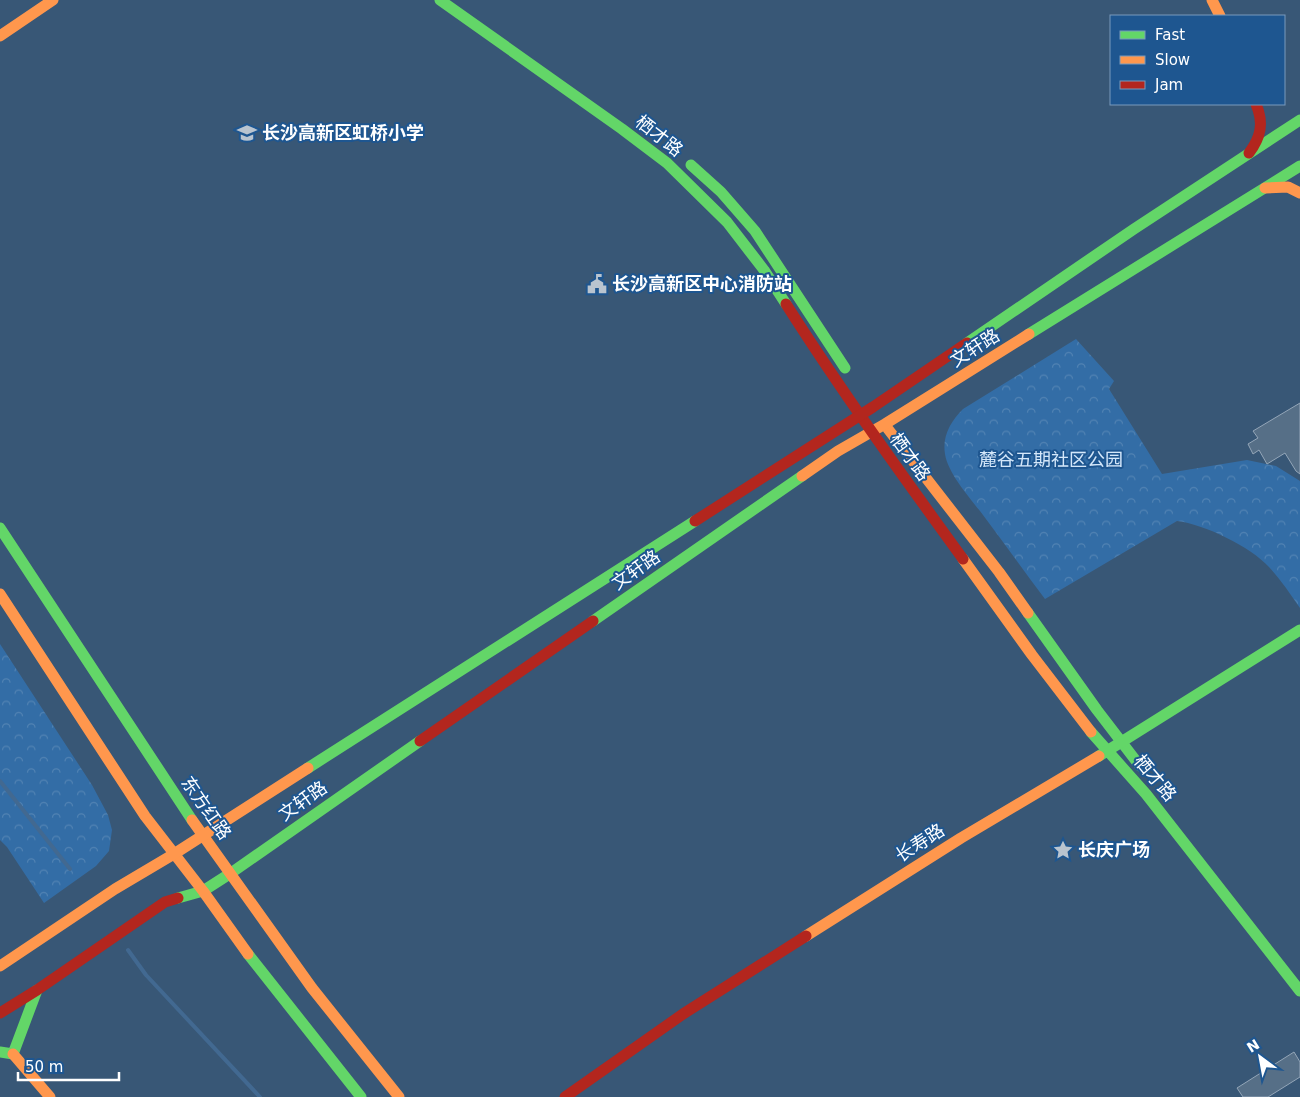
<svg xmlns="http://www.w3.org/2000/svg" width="1300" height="1097" font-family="'DejaVu Sans','Noto Sans SC',sans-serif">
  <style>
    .park { fill: url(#park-crowns) }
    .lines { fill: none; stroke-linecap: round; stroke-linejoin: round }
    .stream { stroke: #426991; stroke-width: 4 }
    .building { fill: #566f87; stroke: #94a6b8 }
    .fast { stroke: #63d668; stroke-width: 11 }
    .slow { stroke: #ff974d; stroke-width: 11 }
    .jam { stroke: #b3261e; stroke-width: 11 }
    .labels { text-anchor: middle; stroke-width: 4; stroke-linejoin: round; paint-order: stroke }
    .poi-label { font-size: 18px; font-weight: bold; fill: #fff; stroke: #1e5690; text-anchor: start }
    .street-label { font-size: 18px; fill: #fff; stroke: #1e5690 }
    .park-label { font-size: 18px; fill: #d4e7fa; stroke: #1e5690 }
  </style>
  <defs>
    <pattern id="park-crowns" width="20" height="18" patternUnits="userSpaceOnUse" patternTransform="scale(1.25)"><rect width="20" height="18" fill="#336da6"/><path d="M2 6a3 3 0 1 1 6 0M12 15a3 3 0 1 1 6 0" fill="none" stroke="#5283b3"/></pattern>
  </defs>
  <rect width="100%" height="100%" fill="#385776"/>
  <g class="park">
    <path d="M1076,339l38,42 -5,8 53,85 85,-14 29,6 24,15v127c-10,-14 -19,-28 -31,-41 -18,-20 -65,-43 -92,-46l-132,78c-21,-28 -41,-56 -62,-84 -12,-16 -35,-41 -38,-61 -3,-18 6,-33 18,-45z"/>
    <polygon points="0,644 92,785 108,815 112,830 109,851 96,866 44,903 7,847 0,840"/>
  </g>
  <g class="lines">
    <g class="stream">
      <polyline points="0,781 70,869"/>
      <polyline points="128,950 146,975 260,1097"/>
    </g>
  </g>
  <g class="building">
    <polygon points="1300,403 1300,474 1296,471 1285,453 1267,464 1259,450 1253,454 1248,444 1258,438 1253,431"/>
    <polygon points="1294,1052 1300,1062 1300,1077 1268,1097 1243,1097 1237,1088"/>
  </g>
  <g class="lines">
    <g class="fast">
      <polyline points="440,0 622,129 667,163 727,222 764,270 786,304"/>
      <polyline points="691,165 721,192 755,231 845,368"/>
      <polyline points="1029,334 1300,166"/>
      <polyline points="967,343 1134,229 1300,120"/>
      <polyline points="0,528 192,820"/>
      <polyline points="1028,613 1097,710 1140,766"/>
      <polyline points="593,621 802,476"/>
      <polyline points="1091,732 1146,794 1300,991"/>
      <polyline points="1099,756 1300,630"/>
      <polyline points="308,768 695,521"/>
      <polyline points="178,898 203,891 231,873 420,741"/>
      <polyline points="248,954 361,1097"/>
      <polyline points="0,1052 13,1054 37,990"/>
    </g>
    <g class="slow">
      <polyline points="1212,0 1220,16"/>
      <polyline points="0,36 53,0"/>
      <polyline points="1265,188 1288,187 1300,193"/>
      <polyline points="888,429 999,572 1028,613"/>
      <polyline points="802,476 838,451 885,424 1029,334"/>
      <polyline points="963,559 1032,655 1091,732"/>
      <polyline points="0,594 145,816 203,891 248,954"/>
      <polyline points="192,820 312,988 399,1097"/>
      <polyline points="806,936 961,838 1099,756"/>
      <polyline points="0,966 115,889 174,854 308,768"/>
      <polyline points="13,1054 50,1097"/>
    </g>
    <g class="jam">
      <path d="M1249,153c12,-16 15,-30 7,-49"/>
      <path d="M786,304c56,88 116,171 177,255"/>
      <polyline points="695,521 873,407 967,343"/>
      <polyline points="420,741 593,621"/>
      <polyline points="0,1013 37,990 165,902 178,898"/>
      <polyline points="565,1097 683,1014 806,936"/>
    </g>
  </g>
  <defs>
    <symbol id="school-bare" viewBox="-9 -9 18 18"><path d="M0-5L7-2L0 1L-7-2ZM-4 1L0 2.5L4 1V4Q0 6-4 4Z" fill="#b9c4cf" stroke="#1e5690" stroke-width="2.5" paint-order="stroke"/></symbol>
    <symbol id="civic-bare" viewBox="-9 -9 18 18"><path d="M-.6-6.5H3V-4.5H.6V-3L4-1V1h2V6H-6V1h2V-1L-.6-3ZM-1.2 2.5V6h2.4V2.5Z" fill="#b9c4cf" stroke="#1e5690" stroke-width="2.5" paint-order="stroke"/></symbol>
    <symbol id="sight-bare" viewBox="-9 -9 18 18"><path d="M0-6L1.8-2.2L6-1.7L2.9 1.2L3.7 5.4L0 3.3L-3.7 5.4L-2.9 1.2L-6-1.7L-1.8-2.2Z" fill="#b9c4cf" stroke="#1e5690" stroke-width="2.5" paint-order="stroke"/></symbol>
  </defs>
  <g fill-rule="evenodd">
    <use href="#school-bare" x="233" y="119" width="28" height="28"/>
    <use href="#civic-bare" x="583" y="270" width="28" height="28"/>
    <use href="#sight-bare" x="1049" y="836" width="28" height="28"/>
  </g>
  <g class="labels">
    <g class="poi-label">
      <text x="262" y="139">长沙高新区虹桥小学</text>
      <text x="612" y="290">长沙高新区中心消防站</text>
      <text x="1078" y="856">长庆广场</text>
    </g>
    <g class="street-label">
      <text transform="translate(659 136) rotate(38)" y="6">栖才路</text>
      <text transform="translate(975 348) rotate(-32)" y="6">文轩路</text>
      <text transform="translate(910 457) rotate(54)" y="6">栖才路</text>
      <text transform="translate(636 570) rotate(-35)" y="6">文轩路</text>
      <text transform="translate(1155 778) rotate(50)" y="6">栖才路</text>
      <text transform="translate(303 801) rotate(-35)" y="6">文轩路</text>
      <text transform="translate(206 808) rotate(55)" y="6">东方红路</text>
      <text transform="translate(920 843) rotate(-33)" y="6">长寿路</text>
    </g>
    <g class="park-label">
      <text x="1051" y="466">麓谷五期社区公园</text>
    </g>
  </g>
  <rect x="1110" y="15" width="175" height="90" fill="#1e5690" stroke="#789abc"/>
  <rect x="1120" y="31" width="25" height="8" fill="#63d668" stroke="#789abc"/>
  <text x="1155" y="40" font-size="15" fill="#ffffff">Fast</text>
  <rect x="1120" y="56" width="25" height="8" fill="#ff974d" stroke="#789abc"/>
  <text x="1155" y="65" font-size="15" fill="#ffffff">Slow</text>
  <rect x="1120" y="81" width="25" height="8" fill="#b3261e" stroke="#789abc"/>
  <text x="1155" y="90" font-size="15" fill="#ffffff">Jam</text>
  <g transform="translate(1260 1057) rotate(328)" stroke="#1e5690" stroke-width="4" paint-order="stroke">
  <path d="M0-4L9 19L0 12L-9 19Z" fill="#ffffff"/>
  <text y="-8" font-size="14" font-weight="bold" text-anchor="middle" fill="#ffffff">N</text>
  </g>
  <path d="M18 1072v8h101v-8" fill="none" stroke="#ffffff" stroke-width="2.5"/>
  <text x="25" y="1072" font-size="15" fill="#ffffff" stroke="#1e5690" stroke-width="4" paint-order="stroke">50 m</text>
</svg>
